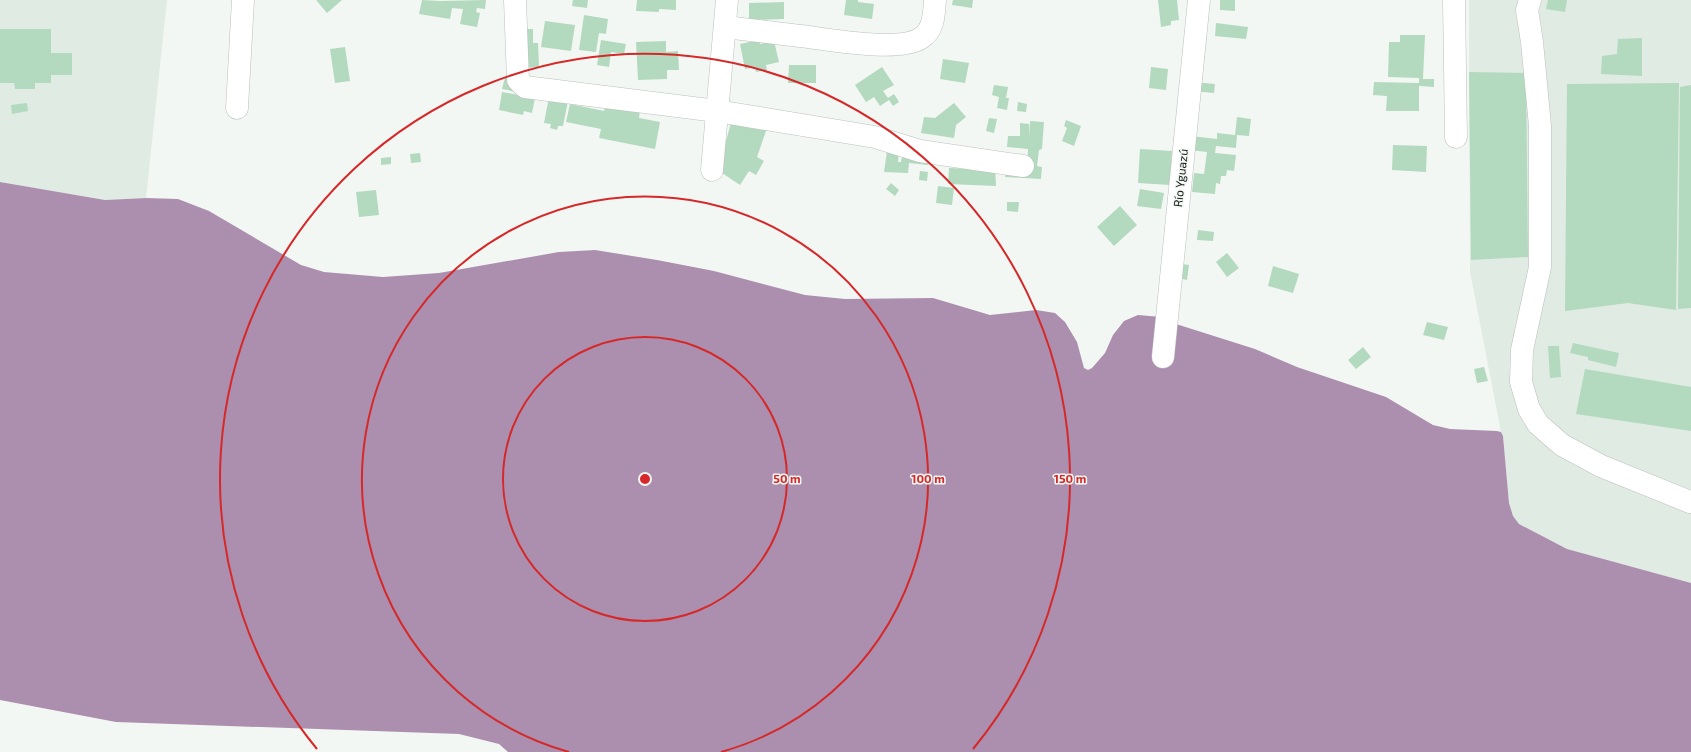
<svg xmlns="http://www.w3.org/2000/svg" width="1691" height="752" font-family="'Exo 2',sans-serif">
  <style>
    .built { fill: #e0ebe3 }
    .water { fill: #ac8fae }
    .building { fill: #b3d9be }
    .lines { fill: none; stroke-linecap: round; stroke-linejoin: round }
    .minor-casing { stroke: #bcc0bd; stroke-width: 23 }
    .minor { stroke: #fff; stroke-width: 22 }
    .ring { fill: none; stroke: #d62828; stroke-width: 2 }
    .labels { text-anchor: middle; stroke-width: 3; stroke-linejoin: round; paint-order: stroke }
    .street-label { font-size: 12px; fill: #161817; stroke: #f3f7f4 }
    .centre { fill: #d62828; stroke: #f3f7f4; stroke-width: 2 }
    .ring-label { font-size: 12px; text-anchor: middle; font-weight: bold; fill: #d62828; stroke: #f3f7f4; stroke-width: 3; stroke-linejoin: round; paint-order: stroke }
  </style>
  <rect width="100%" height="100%" fill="#f3f7f4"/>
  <g class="built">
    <polygon points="0,0 167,0 146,198 105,200 0,182"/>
    <polygon points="1469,0 1691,0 1691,583 1567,549 1519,524 1513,516 1509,503 1503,436 1501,432 1470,272"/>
  </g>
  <polygon class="water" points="0,182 105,200 146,198 178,199 209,211 301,265 324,272 383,277 439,273 559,252 595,250 657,260 714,271 805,295 845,299 933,298 990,315 1036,310 1055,313 1065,322 1077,342 1084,368 1088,370 1092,368 1105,353 1113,335 1124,321 1138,315 1161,317 1176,324 1255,349 1297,367 1386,397 1433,425 1450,429 1497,431 1501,432 1503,436 1509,503 1513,516 1519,524 1567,549 1691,583 1691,752 508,752 499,744 459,734 116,722 0,700"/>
  <g class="building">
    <polygon points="316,0 342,0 327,13"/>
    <polygon points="422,0 440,1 486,0 485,9 477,8 476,12 480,13 477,27 460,24 463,9 452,8 450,19 419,14"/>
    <polygon points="573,0 588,0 587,8 572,6"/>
    <polygon points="637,0 676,0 676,10 659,9 659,12 636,11"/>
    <polygon points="846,0 858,0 858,2 874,4 872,19 844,15"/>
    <polygon points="953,0 973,0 972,8 952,5"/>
    <polygon points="1158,0 1177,0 1179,20 1171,21 1171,25 1161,27"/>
    <polygon points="1220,0 1235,0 1235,11 1220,10"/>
    <polygon points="1548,0 1567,0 1565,12 1546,9"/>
    <polygon points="784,2 784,19 749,20 749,3"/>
    <polygon points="584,15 608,19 606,34 599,33 596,52 579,50"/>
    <polygon points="545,21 575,25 571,51 541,47"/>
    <polygon points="1216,23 1248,27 1246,39 1215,36"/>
    <polygon points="0,29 51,29 51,53 72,53 72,75 51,75 51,83 35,83 35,89 15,89 14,83 0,83"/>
    <polygon points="521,29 533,29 533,43 538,43 539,67 522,68"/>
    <polygon points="1400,35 1425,35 1423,79 1434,79 1434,87 1419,86 1419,111 1386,111 1387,96 1373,95 1374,82 1419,83 1419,78 1388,77 1389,42 1400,42"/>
    <polygon points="1642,38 1642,76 1601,74 1602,56 1617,54 1618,39"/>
    <polygon points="601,40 626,44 624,54 611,52 609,67 597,65"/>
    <polygon points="759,40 760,44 774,41 779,62 766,65 767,70 756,72 755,67 745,69 740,44"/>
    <polygon points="666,41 666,52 678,51 679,70 667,70 667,79 638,80 636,42"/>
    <polygon points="345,47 350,81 335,83 330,49"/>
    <polygon points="943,59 969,63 965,83 940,79"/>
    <polygon points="789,65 816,65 816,83 788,83"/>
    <polygon points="882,67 894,85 883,91 888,98 894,94 899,102 893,106 889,100 880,106 874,97 866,102 855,85"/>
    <polygon points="1151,67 1168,69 1166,90 1149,88"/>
    <polygon points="1469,72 1526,73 1528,257 1471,260"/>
    <polygon points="506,74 516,77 517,92 502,89"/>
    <polygon points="1194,82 1215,84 1214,93 1193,91"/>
    <polygon points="1679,83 1676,310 1628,303 1565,311 1567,84"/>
    <polygon points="994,85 1008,87 1006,98 1009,98 1007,110 997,108 999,97 992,95"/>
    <polygon points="1691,85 1691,308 1678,309 1680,87"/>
    <polygon points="502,92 535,98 532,113 524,111 523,115 499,110"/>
    <polygon points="549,97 568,101 563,126 558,126 557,130 550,128 551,124 544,123"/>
    <polygon points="1018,102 1027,104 1026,112 1017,111"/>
    <polygon points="27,103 28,111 12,114 11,105"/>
    <polygon points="954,103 966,117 956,125 954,138 921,133 924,117 935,118"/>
    <polygon points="570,104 604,111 605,107 618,110 619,106 640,110 639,118 660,122 655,149 599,138 601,129 566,122"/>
    <polygon points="1237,117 1251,119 1249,136 1237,135 1236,148 1216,146 1215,153 1236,155 1234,171 1227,170 1226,176 1221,176 1220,184 1216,183 1215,194 1192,192 1194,173 1204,174 1207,152 1189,150 1191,136 1217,139 1217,133 1235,135"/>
    <polygon points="732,118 767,128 757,157 764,161 756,175 749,171 740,185 716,169 718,152 727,138"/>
    <polygon points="989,118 997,119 994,133 986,131"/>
    <polygon points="1066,120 1081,126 1074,146 1062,141 1067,128 1064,126"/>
    <polygon points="1030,121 1044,122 1042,149 1039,150 1037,166 1042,167 1041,179 1005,177 1007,168 1027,168 1028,149 1007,147 1008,136 1020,136 1020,123 1029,124 1029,137"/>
    <polygon points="1393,145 1427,146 1426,172 1392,170"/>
    <polygon points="1140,149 1172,151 1170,185 1138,183"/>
    <polygon points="887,151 899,152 898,162 901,162 903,151 929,154 928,165 909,163 908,173 884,172"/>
    <polygon points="420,153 421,162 411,163 410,154"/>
    <polygon points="391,157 391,164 381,165 381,158"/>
    <polygon points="995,166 996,186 948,184 949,168 974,169"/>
    <polygon points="920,171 928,172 927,181 919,180"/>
    <polygon points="891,183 899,190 895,196 886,189"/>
    <polygon points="938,186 954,188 952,205 936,203"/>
    <polygon points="1140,189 1164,193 1161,209 1137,206"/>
    <polygon points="376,190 379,215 359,217 356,192"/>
    <polygon points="1007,202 1019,202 1018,212 1007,211"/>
    <polygon points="1120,206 1137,225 1114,246 1097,227"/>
    <polygon points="1198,230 1214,232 1213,241 1197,240"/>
    <polygon points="1227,253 1239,268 1227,277 1216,262"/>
    <polygon points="1176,263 1189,265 1187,280 1174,277"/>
    <polygon points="1273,266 1299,274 1293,293 1268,286"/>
    <polygon points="1427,322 1448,327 1444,340 1423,335"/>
    <polygon points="1573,343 1619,353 1616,367 1588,360 1588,357 1570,353"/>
    <polygon points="1548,346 1559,346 1561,377 1550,378"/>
    <polygon points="1363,347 1371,357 1356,369 1348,360"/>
    <polygon points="1484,367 1488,381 1477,383 1474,369"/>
    <polygon points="1585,369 1691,387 1691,431 1576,414"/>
  </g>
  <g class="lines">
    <defs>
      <g id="minor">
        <polyline points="515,0 518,80 525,87 717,111 875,137 920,151 1023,166"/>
        <polyline points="1454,0 1456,137"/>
        <polyline points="1530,0 1527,10 1532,42 1540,126 1540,267 1522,350 1521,382 1529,409 1538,424 1562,445 1601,466 1690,502"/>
        <path d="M725,27c25,3 50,6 75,9 27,3 99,17 121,2 13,-8 13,-24 14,-38"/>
        <polyline points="237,108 243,0"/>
        <polyline points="712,170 727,0"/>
        <polyline points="1163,357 1199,0"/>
      </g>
    </defs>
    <use href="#minor" class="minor-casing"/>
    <use href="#minor" class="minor"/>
  </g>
  <g class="ring">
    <circle cx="645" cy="479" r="142"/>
    <path d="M569 752A283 283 0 1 1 721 752"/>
    <path d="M317 749A425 425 0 1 1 973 749"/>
  </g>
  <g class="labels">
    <g class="street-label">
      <text transform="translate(1181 178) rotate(-84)" y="4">Río Yguazú</text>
    </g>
  </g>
  <circle cx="645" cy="479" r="6" class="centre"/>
  <g class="ring-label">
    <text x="787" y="483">50 m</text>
    <text x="928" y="483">100 m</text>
    <text x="1070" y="483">150 m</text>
  </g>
</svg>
